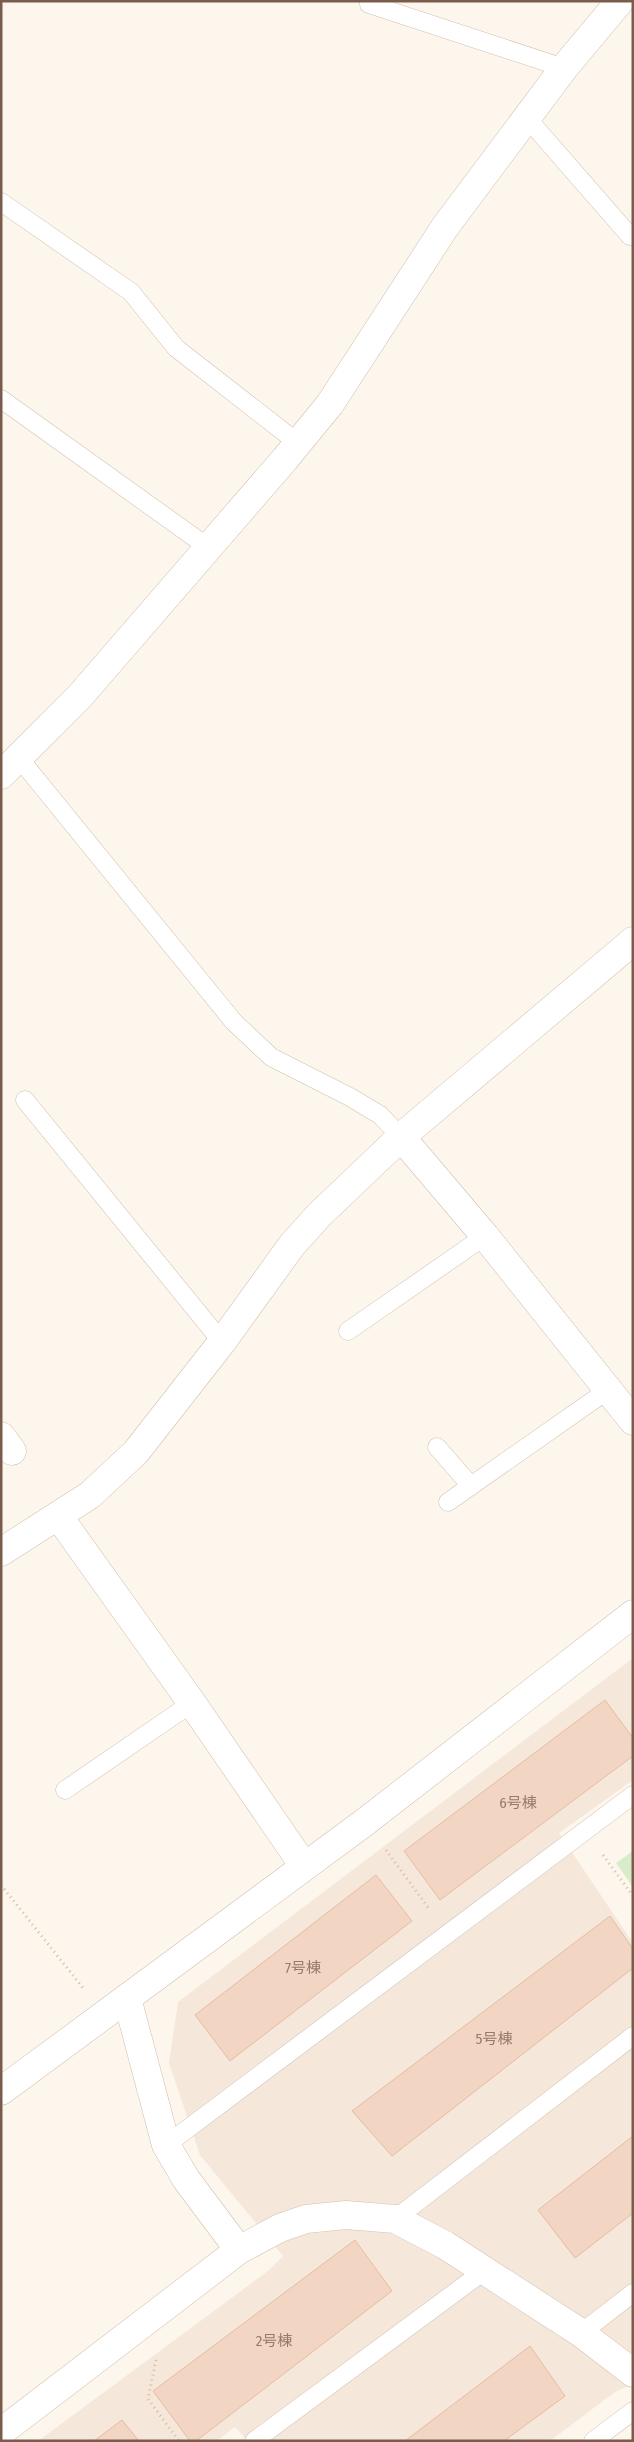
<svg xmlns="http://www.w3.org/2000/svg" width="634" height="2442" font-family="'Fira Sans Condensed','Noto Sans JP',sans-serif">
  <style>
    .residential { fill: #f5e8da }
    .green { fill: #d8ecc9 }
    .building { fill: #f3d5c3; stroke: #e6bba3 }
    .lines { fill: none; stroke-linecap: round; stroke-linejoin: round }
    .lane-casing { stroke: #d1beb0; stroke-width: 19 }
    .street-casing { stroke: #d1beb0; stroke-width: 29 }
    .secondary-casing { stroke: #d6c0b0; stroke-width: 29 }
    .path { stroke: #d9b8a5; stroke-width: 3; stroke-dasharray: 1 4; stroke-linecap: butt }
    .lane { stroke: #fff; stroke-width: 18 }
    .street { stroke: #fff; stroke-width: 28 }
    .secondary { stroke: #fff; stroke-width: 28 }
    .labels { text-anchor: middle; stroke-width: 5; stroke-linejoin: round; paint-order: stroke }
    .number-label { font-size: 15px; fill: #987a6a }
  </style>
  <rect width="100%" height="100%" fill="#fdf6ec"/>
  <polygon class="residential" points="633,1658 633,1780 559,1833 633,1943 633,2384 615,2392 550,2441 248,2441 235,2427 217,2441 38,2441 268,2271 283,2256 200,2155 169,2063 178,2002"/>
  <polygon class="green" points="633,1851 633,1887 616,1863"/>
  <g class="building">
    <polygon points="605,1700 633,1738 633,1756 440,1900 404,1851"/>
    <polygon points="376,1875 412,1921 230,2061 195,2015"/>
    <polygon points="610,1916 633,1949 633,1968 392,2156 352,2111"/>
    <polygon points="633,2136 633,2213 575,2258 538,2210"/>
    <polygon points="355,2240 392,2291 196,2441 190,2441 153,2391"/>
    <polygon points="530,2346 565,2396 504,2441 405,2441"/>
    <polygon points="122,2420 139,2441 94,2441"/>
  </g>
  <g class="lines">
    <defs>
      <g id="lane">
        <polyline points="369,1 369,4 564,68"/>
        <polyline points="527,118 630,236"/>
        <polyline points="1,202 131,292 176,348 298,443"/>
        <polyline points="1,399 209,548"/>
        <polyline points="19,758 233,1021 271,1057 350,1097 380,1115 401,1137"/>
        <polyline points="25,1100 222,1342"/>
        <polyline points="348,1331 485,1236"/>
        <polyline points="437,1447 471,1486"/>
        <polyline points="448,1502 608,1390"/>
        <polyline points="65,1790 192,1703"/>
        <polyline points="166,2145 633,1795"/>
        <polyline points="395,2219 633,2036"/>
        <polyline points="581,2333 633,2293"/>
        <polyline points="254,2441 484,2271"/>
        <polyline points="593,2441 633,2411"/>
      </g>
      <g id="street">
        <polyline points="1,775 80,696 285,459 330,404 445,227 564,68 620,1"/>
        <polyline points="401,1137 485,1236 633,1421"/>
        <polyline points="1,1436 12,1451"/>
        <polyline points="59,1517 192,1703 304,1866"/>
        <polyline points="1,1552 90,1495 136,1452 222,1342 292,1245 320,1214 401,1137 633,941"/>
        <polyline points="1,2091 127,1998"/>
        <polyline points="239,2250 186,2179 166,2145 127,1998 365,1822 633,1614"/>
      </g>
      <polyline id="secondary" points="1,2432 239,2250 280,2228 306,2219 346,2215 395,2219 445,2245 581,2333 633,2373"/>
    </defs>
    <use href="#lane" class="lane-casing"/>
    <use href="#street" class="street-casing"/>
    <use href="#secondary" class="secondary-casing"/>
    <g class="path">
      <polyline points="386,1850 430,1910"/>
      <polyline points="603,1855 633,1896"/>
      <polyline points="1,1885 83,1988"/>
      <polyline points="156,2360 148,2399 179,2441"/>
    </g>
    <use href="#lane" class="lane"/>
    <use href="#street" class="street"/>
    <use href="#secondary" class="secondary"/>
  </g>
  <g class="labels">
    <g class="number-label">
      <text x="518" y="1808">6号棟</text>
      <text x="303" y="1973">7号棟</text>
      <text x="494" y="2044">5号棟</text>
      <text x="274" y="2346">2号棟</text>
    </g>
  </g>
  <rect width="634" height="2442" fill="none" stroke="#7a5c4d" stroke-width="5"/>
</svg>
